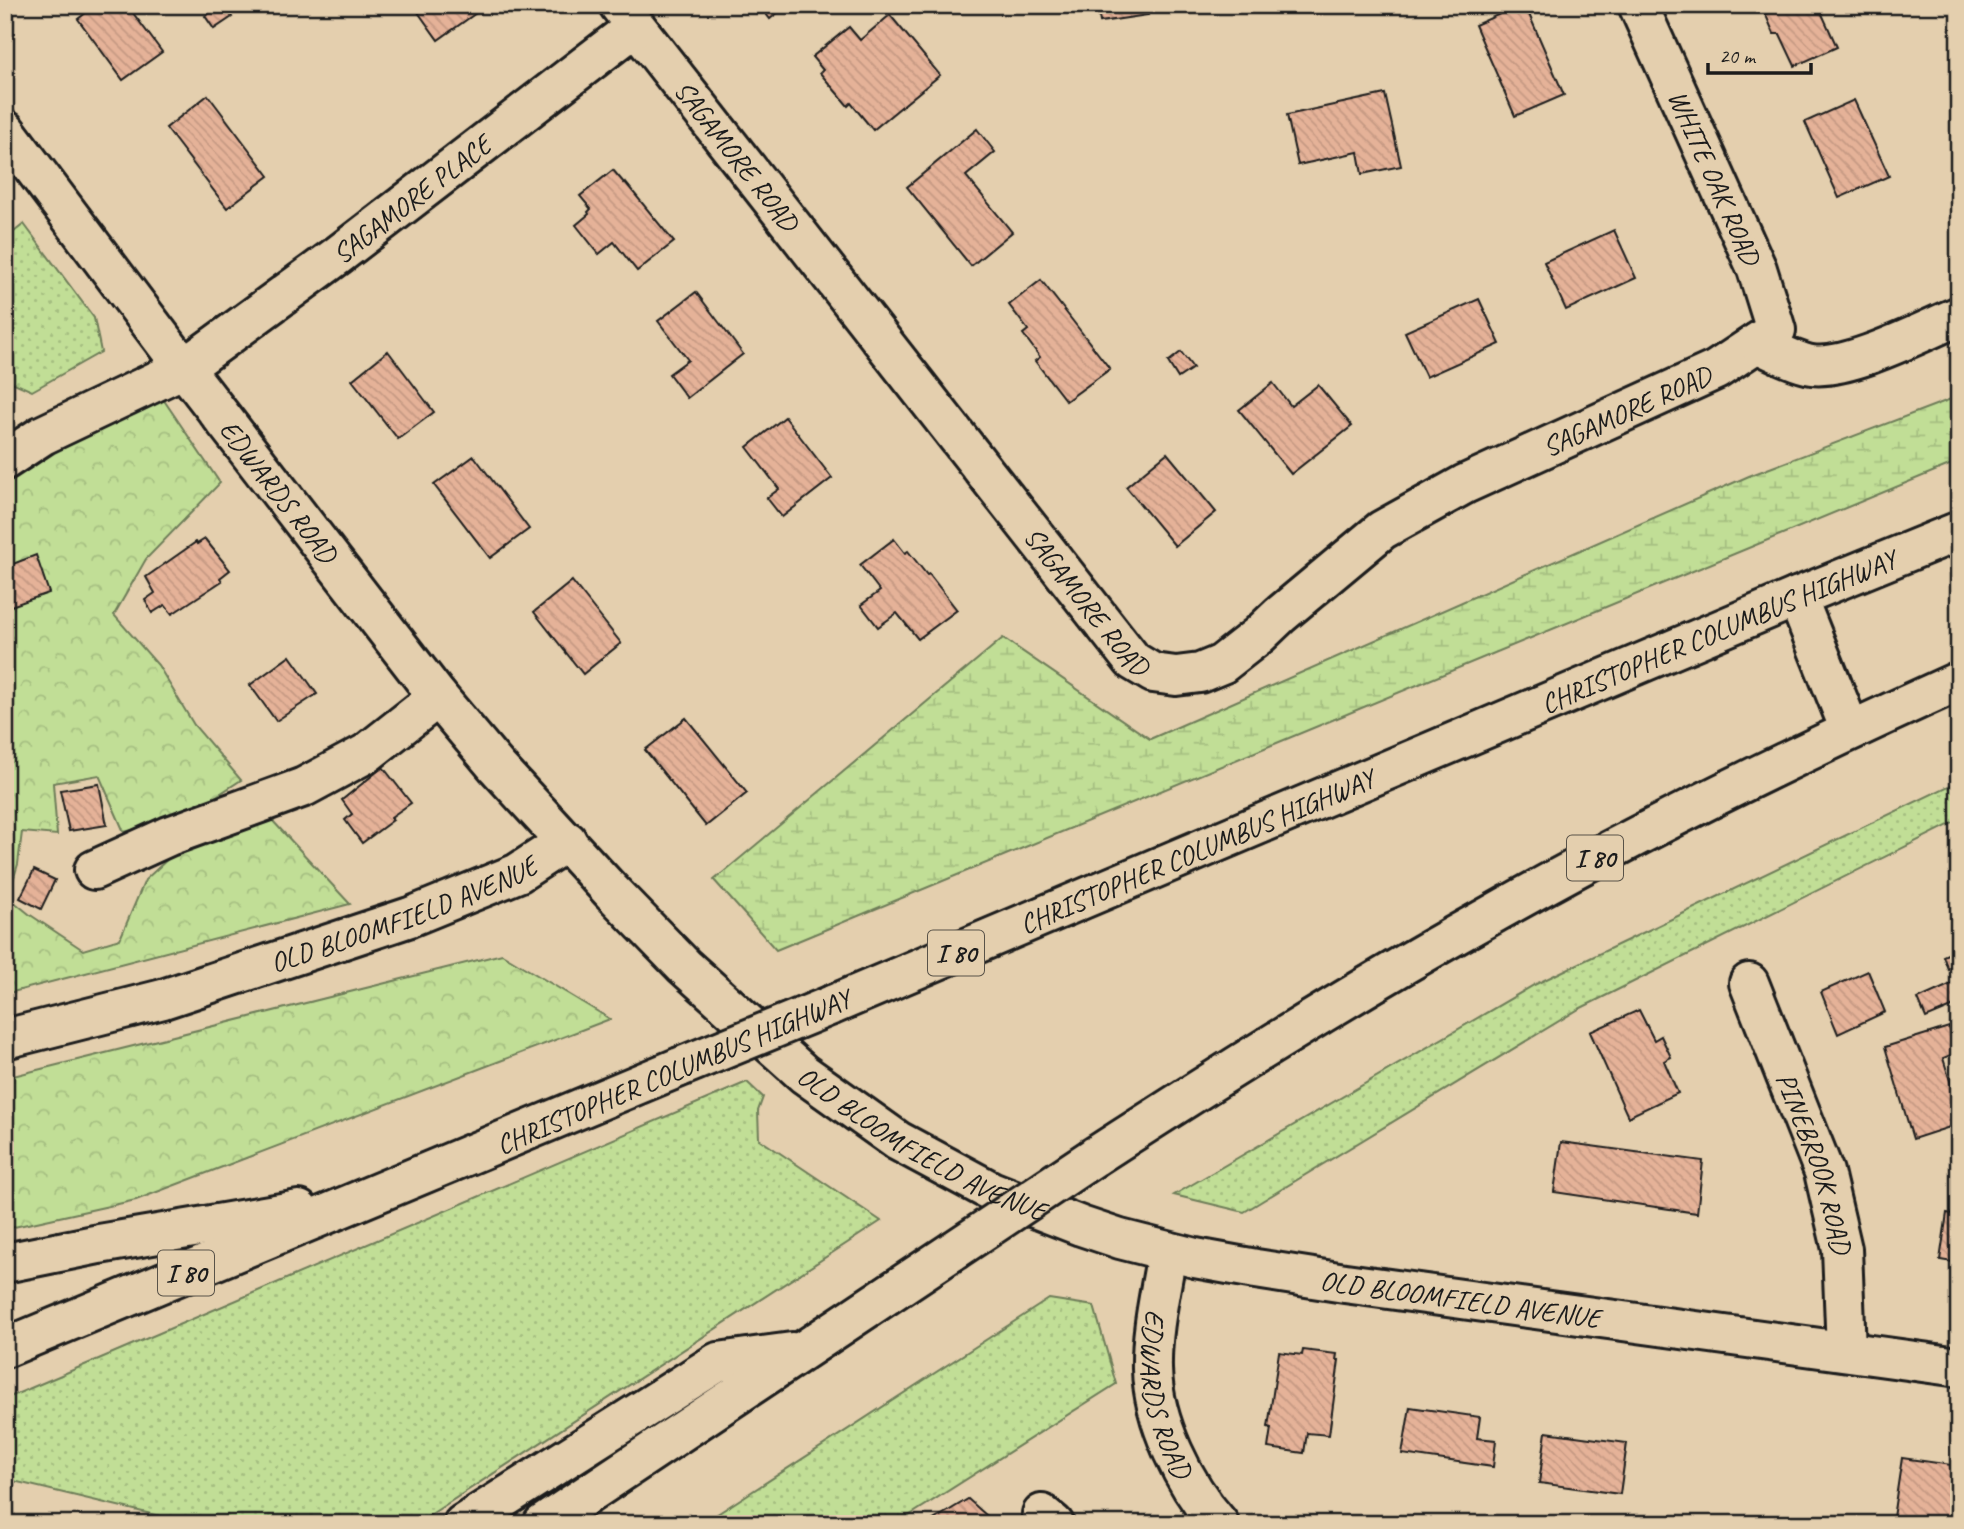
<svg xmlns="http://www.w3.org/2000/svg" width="1964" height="1529" font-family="Caveat,sans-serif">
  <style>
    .green { fill: url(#green-dots); stroke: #6e7d59; stroke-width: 2 }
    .forest { fill: url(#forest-crowns); stroke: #6e7d59; stroke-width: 2 }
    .wetland { fill: url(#wetland-marsh); stroke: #6e7d59; stroke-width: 2 }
    .building { fill: url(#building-back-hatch); stroke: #1c1c1c; stroke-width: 2 }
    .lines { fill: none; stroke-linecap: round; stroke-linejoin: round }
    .minor-casing { stroke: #1c1c1c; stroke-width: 44 }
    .highway-casing { stroke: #1c1c1c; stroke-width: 44 }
    .minor { stroke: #e4cfae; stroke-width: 38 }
    .highway { stroke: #e4cfae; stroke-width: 38 }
    .highway-bridge-casing { stroke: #1c1c1c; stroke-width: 44; stroke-linecap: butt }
    .highway-bridge { stroke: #e4cfae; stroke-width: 38 }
    .labels { text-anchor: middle; stroke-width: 6; stroke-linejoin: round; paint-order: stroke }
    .shield { fill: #e4cfae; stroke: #585248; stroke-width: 2 }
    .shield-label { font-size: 26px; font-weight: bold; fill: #1c1c1c }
    .street-label { font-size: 28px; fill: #1c1c1c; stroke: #e4cfae }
  </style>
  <defs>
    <pattern id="green-dots" width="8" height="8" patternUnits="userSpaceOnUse" patternTransform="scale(1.75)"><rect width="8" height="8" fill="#c1de96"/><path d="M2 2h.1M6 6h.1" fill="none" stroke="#a5be81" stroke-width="1.8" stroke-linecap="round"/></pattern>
    <pattern id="forest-crowns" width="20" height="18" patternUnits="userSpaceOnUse" patternTransform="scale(1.75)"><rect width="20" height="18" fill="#c1de96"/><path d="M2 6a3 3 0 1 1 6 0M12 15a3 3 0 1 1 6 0" fill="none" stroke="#a5be81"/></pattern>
    <pattern id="wetland-marsh" width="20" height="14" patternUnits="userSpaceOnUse" patternTransform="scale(1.75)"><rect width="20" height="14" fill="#c1de96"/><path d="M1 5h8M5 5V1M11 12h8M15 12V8" fill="none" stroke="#a5be81"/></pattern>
    <pattern id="building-back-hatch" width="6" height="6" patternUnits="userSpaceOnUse" patternTransform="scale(1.75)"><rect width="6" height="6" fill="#e5b298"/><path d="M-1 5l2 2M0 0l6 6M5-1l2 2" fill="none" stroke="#c49882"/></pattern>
  </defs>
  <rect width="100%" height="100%" fill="#e4cfae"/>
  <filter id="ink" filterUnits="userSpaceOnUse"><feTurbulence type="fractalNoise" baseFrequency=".0143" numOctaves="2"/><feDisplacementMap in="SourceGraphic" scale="14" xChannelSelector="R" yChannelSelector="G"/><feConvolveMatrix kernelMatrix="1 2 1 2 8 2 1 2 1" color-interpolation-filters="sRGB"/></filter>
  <g filter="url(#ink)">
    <g class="green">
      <polygon points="24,224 94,318 101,352 32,391 5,379 5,239"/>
      <polygon points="1959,781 1959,820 1579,1009 1244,1212 1174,1195 1534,985"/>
      <polygon points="747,1082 763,1097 758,1111 759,1139 881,1221 416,1524 193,1524 5,1479 5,1399"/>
      <polygon points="1049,1299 1094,1306 1116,1384 896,1524 702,1524"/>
    </g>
    <g class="forest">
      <polygon points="159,393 220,483 146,559 114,615 158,665 194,725 241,780 184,817 124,832 99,775 53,783 57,835 22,832 18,864 8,897 29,914 83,950 120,939 145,880 183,845 271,819 350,904 5,994 5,459"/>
      <polygon points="502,954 610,1019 136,1200 5,1229 5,1078"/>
    </g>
    <polygon class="wetland" points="1959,396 1959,461 776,950 714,880 1003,638 1150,739 1749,476"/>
    <g class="building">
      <polygon points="96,5 127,5 162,52 123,80 78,19"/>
      <polygon points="223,5 232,17 214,29 205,16"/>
      <polygon points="413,5 470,5 476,13 438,40"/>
      <polygon points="759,5 787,5 770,19"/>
      <polygon points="1097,5 1146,5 1148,15 1100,22"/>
      <polygon points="1520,5 1525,5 1564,95 1515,116 1475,25"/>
      <polygon points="1755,5 1818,5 1837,47 1795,66 1780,34 1774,34 1762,6 1756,9"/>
      <polygon points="890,15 940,75 873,130 851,103 848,106 820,73 823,70 812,57 849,27 860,40"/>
      <polygon points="1385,94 1401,166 1362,174 1358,152 1298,165 1287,115"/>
      <polygon points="208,95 269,176 227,208 166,128"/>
      <polygon points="1854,100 1889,176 1839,198 1805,122"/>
      <polygon points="977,129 995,152 966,176 1012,232 971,266 907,187"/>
      <polygon points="613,170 624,183 625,182 674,242 637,271 614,242 599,254 576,225 589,214 588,212 591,209 580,196"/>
      <polygon points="1614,230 1636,278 1566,310 1544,262"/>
      <polygon points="1041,280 1110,369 1066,401 1035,361 1040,357 1023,334 1028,330 1009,305"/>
      <polygon points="696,292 743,354 687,398 669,374 688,360 658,321"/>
      <polygon points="1479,299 1500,344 1426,377 1405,332"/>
      <polygon points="388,351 434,412 398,439 352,380"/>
      <polygon points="1181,352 1193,368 1178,378 1168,362"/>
      <polygon points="1273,383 1291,406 1318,385 1352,426 1291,474 1239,410"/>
      <polygon points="785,417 832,478 782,517 767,498 779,489 747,447"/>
      <polygon points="1167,453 1216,512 1175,546 1126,487"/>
      <polygon points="474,456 529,529 490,558 434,485"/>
      <polygon points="205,539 230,570 220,578 222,581 172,614 165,605 152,613 145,600 155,593 146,577 196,542 197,544"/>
      <polygon points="894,539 905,553 908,551 927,575 929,574 957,610 918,639 897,613 878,627 861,605 880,591 860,565"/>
      <polygon points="36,555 49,593 5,608 5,567"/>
      <polygon points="572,581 621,643 583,674 534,612"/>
      <polygon points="290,656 317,694 276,721 250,685"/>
      <polygon points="686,718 747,793 706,826 645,750"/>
      <polygon points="383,767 411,803 391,817 393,820 362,843 345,820 352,814 342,800"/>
      <polygon points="99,784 107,825 69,831 60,790"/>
      <polygon points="34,870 55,880 41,909 20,898"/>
      <polygon points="1959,949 1959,963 1948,969 1943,956"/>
      <polygon points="1868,971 1885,1012 1838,1034 1821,992"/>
      <polygon points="1958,981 1959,1004 1926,1018 1918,999"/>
      <polygon points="1639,1010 1654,1040 1661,1036 1671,1057 1664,1061 1678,1093 1628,1117 1590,1032"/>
      <polygon points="1949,1027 1956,1053 1943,1058 1959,1110 1959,1124 1913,1139 1885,1047"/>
      <polygon points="1561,1142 1703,1161 1697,1213 1554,1192"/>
      <polygon points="1947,1213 1959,1215 1959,1263 1940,1260"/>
      <polygon points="1303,1350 1337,1354 1336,1360 1339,1360 1329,1435 1307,1433 1304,1453 1268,1448 1271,1428 1268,1427 1279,1352 1302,1355"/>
      <polygon points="1410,1407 1480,1417 1477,1438 1496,1440 1493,1467 1402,1454"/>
      <polygon points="1546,1432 1627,1443 1620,1494 1539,1483"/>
      <polygon points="1902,1458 1959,1466 1959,1524 1892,1524"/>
      <polygon points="968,1499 996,1524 927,1524"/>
    </g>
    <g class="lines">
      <defs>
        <g id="minor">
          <path id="s1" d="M619,5l514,656 20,12 23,3 24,-3 22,-9 37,-29 21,-20 102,-85 83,-46 251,-114 60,-40 -19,-61 -119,-264"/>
          <path id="s2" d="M5,130l179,238 254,329 59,70 115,125 72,74 120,108 94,67 93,50 90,35 39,13 75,19 61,11 89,14 614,84"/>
          <path d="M1757,343c15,7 40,20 55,22 37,5 111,-34 147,-49"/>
          <path id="s3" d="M5,460l38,-25 141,-67 153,-112 298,-229"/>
          <polyline points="1797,597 1850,730"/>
          <polyline points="94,870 169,836 304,787 367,753 438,697"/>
          <path id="s4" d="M1749,983l75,189 18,77 4,102"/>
          <path id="s5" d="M5,1039l158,-40 247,-82 108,-44 49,-32"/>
          <path id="s6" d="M1167,1252c-6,38 -16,78 -15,117 1,52 32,116 67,155"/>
          <polyline points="1042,1514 1054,1524"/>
        </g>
        <g id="highway">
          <path id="s7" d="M832,1005l965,-408 162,-66"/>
          <path d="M1094,1157c126,-81 252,-161 383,-234 156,-89 318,-168 482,-242"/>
          <polyline points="5,1263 99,1244 299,1210"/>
          <polyline points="5,1348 680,1067"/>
          <polyline points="463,1524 718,1362 792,1352"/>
          <polyline points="543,1524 953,1251"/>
        </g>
      </defs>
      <use href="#minor" class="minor-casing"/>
      <use href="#highway" class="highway-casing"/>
      <use href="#minor" class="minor"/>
      <use href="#highway" class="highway"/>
      <defs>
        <g id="highway-bridge">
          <polyline points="680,1067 832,1005"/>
          <polyline points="953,1251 1094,1157"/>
        </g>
      </defs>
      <use href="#highway-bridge" class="highway-bridge-casing"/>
      <use href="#highway-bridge" class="highway-bridge"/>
    </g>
  </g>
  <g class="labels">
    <g class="shield">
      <rect x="1567" y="835.5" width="56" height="45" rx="5"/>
      <rect x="928" y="930.5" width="56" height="45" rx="5"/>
      <rect x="158" y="1250.5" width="56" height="45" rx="5"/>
    </g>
    <g class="shield-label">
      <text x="1595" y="867">I 80</text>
      <text x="956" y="962">I 80</text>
      <text x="186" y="1282">I 80</text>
    </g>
    <g class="street-label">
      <text dy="10" stroke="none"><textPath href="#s1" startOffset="191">SAGAMORE ROAD</textPath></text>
      <text transform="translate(1715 177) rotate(66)" y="10">WHITE OAK ROAD</text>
      <text dy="10" stroke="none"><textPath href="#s3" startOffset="485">SAGAMORE PLACE</textPath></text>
      <text dy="10" stroke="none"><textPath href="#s1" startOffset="1409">SAGAMORE ROAD</textPath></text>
      <text dy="10" stroke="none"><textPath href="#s2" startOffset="453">EDWARDS ROAD</textPath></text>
      <text dy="10" stroke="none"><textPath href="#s1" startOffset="758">SAGAMORE ROAD</textPath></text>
      <text dy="10" stroke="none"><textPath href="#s7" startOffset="962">CHRISTOPHER COLUMBUS HIGHWAY</textPath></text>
      <text dy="10" stroke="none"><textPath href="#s7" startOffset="396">CHRISTOPHER COLUMBUS HIGHWAY</textPath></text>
      <text dy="10" stroke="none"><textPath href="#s5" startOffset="418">OLD BLOOMFIELD AVENUE</textPath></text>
      <text transform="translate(673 1071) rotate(-23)" y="10">CHRISTOPHER COLUMBUS HIGHWAY</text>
      <text dy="10" stroke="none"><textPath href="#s2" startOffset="1377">OLD BLOOMFIELD AVENUE</textPath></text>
      <text dy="10" stroke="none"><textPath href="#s4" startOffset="192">PINEBROOK ROAD</textPath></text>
      <text dy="10" stroke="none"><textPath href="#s2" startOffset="1944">OLD BLOOMFIELD AVENUE</textPath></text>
      <text dy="10" stroke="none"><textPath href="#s6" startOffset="145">EDWARDS ROAD</textPath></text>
    </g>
  </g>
  <rect width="1964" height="1529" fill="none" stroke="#e4cfae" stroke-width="28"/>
  <rect x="14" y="14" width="1936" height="1501" fill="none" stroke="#1c1c1c" stroke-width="2.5" filter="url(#ink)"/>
  <path d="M1708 63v10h103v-10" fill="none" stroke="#1c1c1c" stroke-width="3.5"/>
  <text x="1719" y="63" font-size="21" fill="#1c1c1c" stroke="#e4cfae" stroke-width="5" paint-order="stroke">20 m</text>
</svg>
